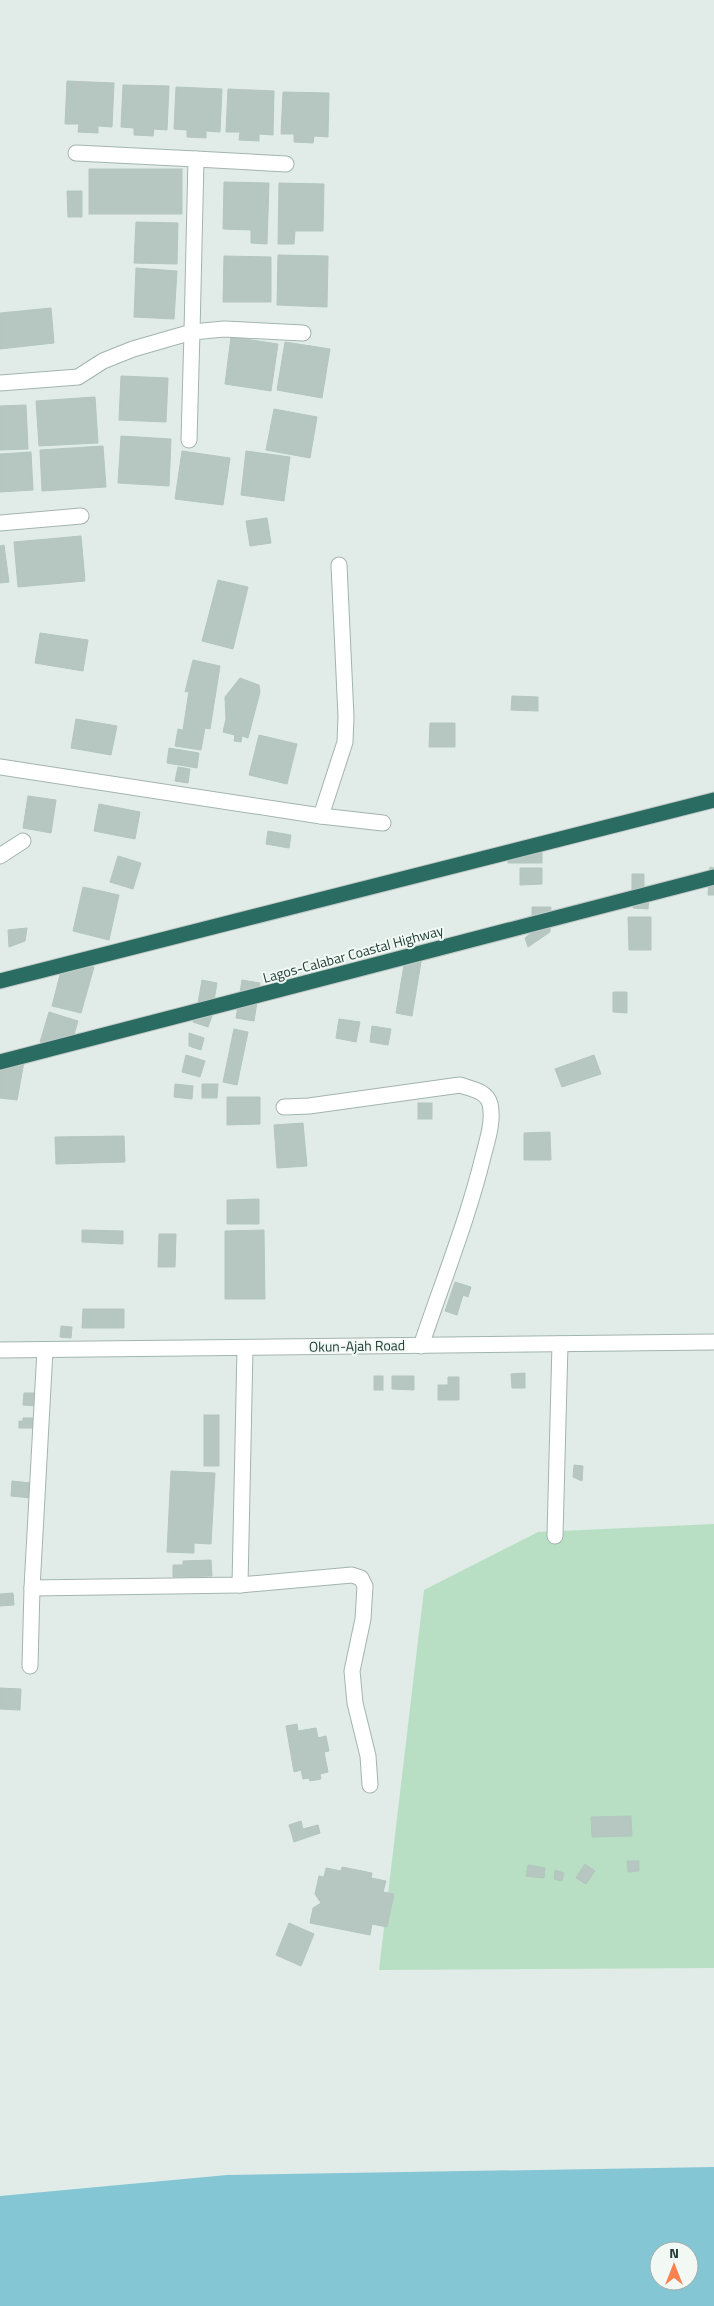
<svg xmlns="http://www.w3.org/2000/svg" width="714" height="2306" font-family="'Titillium Web',sans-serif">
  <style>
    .green { fill: #b8dfc4 }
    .water { fill: #85c6d5; fill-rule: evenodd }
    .building { fill: #b6c7c1; stroke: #b3c6bf }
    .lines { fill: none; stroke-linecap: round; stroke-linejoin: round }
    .minor-casing { stroke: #a3b4af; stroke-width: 17 }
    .highway-casing { stroke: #c1c9c7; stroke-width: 17 }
    .minor { stroke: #fff; stroke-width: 15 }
    .highway { stroke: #2a6c61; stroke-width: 15 }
    .labels { text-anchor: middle; stroke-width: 4; stroke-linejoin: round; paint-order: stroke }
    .street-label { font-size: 14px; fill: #203e37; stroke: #f2f9f5 }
  </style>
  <rect width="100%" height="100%" fill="#e1ece8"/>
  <polygon class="green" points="714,1524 714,1968 379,1970 424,1590 538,1532"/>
  <path class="water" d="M714,2167v139h-714v-110l227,-21zM659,2251h30v30h-30z"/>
  <g class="building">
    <polygon points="67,81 114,83 112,127 98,126 98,133 78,132 79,124 65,124"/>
    <polygon points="123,85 169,86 167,130 154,129 153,136 134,135 134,128 121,127"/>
    <polygon points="176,87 222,89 220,132 206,131 206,138 187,137 187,130 174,129"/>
    <polygon points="228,89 274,91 273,135 259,134 259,141 239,140 240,132 226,132"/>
    <polygon points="283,92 329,93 328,137 314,136 313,143 294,142 294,134 281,134"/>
    <rect x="89" y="169" width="93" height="45"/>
    <polygon points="224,182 269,183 267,244 251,243 251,230 223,229"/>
    <polygon points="279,183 324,184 323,231 295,231 294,244 278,244"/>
    <polygon points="67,191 82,191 82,217 68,217"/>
    <polygon points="136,222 178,223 177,264 134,263"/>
    <polygon points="278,255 328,256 327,307 277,305"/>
    <polygon points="224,256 271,257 271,302 223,302"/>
    <polygon points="136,268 177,271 174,319 134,317"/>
    <polygon points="51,308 54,343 0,349 0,313"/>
    <polygon points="231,337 278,344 271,391 225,384"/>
    <polygon points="285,342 330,349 322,398 277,390"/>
    <polygon points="121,376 168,378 166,422 119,420"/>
    <polygon points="95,397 98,443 39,446 36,401"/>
    <polygon points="26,405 28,449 0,450 0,406"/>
    <polygon points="274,409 317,417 310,458 266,450"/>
    <polygon points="121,436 171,439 169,486 118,483"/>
    <polygon points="103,446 106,487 42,491 40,450"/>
    <polygon points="182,451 230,458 223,505 175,499"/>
    <polygon points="246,451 290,457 284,501 241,495"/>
    <polygon points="31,452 33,490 0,492 0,454"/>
    <polygon points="267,518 271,543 250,546 246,521"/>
    <polygon points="81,536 85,581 18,587 14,542"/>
    <polygon points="4,545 9,582 0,583 0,546"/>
    <polygon points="218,580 248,587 233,649 202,641"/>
    <polygon points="40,633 88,640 83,671 35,663"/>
    <polygon points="193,660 220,666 210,729 205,728 201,750 175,746 178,729 183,730 189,691 185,692"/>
    <polygon points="240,678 259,685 260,692 248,738 242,736 241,742 234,741 235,735 223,732 226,719 225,697"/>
    <polygon points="512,696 538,697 538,711 511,710"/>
    <polygon points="76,719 117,726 111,755 71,748"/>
    <polygon points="430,723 455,723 455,747 429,747"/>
    <polygon points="259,735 297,744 287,784 249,775"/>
    <polygon points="169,748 199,753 197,768 167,763"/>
    <polygon points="178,767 190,769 188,783 175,781"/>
    <polygon points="28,796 56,800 51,833 23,828"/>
    <polygon points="99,804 140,812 135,839 94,831"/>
    <polygon points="268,831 291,835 289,848 266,844"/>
    <polygon points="542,851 542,863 508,863 508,852"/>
    <polygon points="118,856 141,863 133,889 110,882"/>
    <polygon points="710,867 714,868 714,895 708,895"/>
    <polygon points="520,868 542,868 542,884 520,885"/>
    <polygon points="632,874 644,874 644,898 632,897"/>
    <polygon points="83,887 119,895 109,940 73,931"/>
    <polygon points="633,898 649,899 648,909 633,908"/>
    <polygon points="532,907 551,907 550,932 528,947 525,938 532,932"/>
    <polygon points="628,917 651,917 651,950 629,950"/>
    <polygon points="27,928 25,941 9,947 8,930"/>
    <polygon points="407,947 423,950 412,1016 396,1013"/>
    <polygon points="64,959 94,967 81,1013 52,1006"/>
    <polygon points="202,980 217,983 212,1012 197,1009"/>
    <polygon points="242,980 260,983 254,1021 236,1018"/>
    <polygon points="613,992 627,992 627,1013 613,1012"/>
    <polygon points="196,1011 212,1016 208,1027 193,1022"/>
    <polygon points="49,1012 78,1021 69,1051 40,1042"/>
    <polygon points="339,1019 360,1022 356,1042 336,1038"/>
    <polygon points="372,1026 391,1029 388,1045 370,1042"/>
    <polygon points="234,1029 248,1032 237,1085 223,1082"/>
    <polygon points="189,1033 204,1038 201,1050 189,1046"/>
    <polygon points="186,1055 205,1061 200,1077 182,1072"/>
    <polygon points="594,1055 601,1074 562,1087 555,1069"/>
    <polygon points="0,1058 24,1062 17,1100 0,1098"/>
    <polygon points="175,1084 193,1086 192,1099 174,1097"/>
    <polygon points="202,1084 218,1084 217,1098 202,1098"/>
    <polygon points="227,1097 260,1097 260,1124 227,1125"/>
    <rect x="418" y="1103" width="14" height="16"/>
    <polygon points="303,1123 307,1166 277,1168 274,1125"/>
    <polygon points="550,1132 551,1160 524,1160 524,1133"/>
    <polygon points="124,1136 125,1162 56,1164 55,1137"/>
    <polygon points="259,1199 259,1224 227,1224 227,1200"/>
    <polygon points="82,1230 123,1231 123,1244 82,1242"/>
    <polygon points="264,1230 265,1299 225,1299 225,1231"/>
    <polygon points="159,1234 176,1234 175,1267 158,1267"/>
    <polygon points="455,1282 471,1287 468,1297 463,1295 457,1315 445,1311"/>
    <polygon points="83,1309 124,1309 124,1328 82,1328"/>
    <polygon points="61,1326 72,1327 71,1338 60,1337"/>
    <polygon points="525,1373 525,1388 512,1388 511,1374"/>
    <rect x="374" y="1376" width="9" height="14"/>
    <polygon points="392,1376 414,1376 414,1390 392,1389"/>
    <polygon points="448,1377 459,1377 459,1400 438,1400 438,1385 448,1385"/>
    <polygon points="24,1393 36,1393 36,1406 23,1405"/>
    <rect x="204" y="1415" width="15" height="51"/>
    <polygon points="23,1418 35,1418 34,1428 19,1428 19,1421 23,1421"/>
    <polygon points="574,1465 583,1466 582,1481 573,1477"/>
    <polygon points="171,1471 215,1473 211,1544 194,1543 194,1553 167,1552"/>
    <polygon points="12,1481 31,1483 30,1498 11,1496"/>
    <polygon points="211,1560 212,1576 173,1577 173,1565 183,1565 183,1561"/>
    <polygon points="13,1593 14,1605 0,1606 0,1594"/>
    <polygon points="0,1688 21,1689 20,1710 0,1709"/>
    <polygon points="297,1724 298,1731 316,1728 318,1738 326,1736 329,1751 324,1752 328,1772 320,1774 321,1779 310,1781 309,1778 303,1779 301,1770 294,1772 286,1726"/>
    <polygon points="631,1816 632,1836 592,1837 591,1817"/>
    <polygon points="301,1821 303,1829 318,1825 320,1833 294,1842 289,1825"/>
    <polygon points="627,1861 639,1861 639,1871 628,1872"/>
    <polygon points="585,1864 595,1871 586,1884 576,1878"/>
    <polygon points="528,1865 545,1868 544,1878 526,1876"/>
    <polygon points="342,1867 372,1873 371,1878 386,1881 383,1892 394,1894 387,1927 372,1924 370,1935 310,1923 313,1908 321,1903 315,1894 319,1876 324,1877 326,1868 341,1871"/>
    <polygon points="555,1870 564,1873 562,1881 554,1879"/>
    <polygon points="289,1923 314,1934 301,1966 276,1955"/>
  </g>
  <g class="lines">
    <defs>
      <g id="minor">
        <polyline points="196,159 286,164"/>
        <polyline points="0,383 78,377 103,361 133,349 192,332 196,159 76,153"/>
        <polyline points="189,440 192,332 224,329 303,333"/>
        <polyline points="0,523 81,516"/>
        <polyline points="0,767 321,816 345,742 346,717 339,565"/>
        <polyline points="321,816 383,823"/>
        <polyline points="0,856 23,841"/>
        <path d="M284,1107l25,-1 151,-21c11,4 27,6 30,19 4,17 -3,37 -7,53 -16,65 -41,126 -62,189"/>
        <polyline points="0,1350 714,1342"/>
        <polyline points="555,1536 560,1344"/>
        <polyline points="240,1585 245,1348"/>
        <polyline points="32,1588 240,1585 352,1575 361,1578 365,1586 363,1619 352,1671 355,1703 368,1756 370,1785"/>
        <polyline points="30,1666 32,1588 45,1350"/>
      </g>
      <g id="highway">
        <polyline points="0,981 714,800"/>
        <polyline points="0,1062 714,877"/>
      </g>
    </defs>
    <use href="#minor" class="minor-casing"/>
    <use href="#highway" class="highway-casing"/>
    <use href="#minor" class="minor"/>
    <use href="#highway" class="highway"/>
  </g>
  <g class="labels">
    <g class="street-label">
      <text transform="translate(353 954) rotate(-15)" y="5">Lagos-Calabar Coastal Highway</text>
      <text transform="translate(357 1346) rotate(-1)" y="5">Okun-Ajah Road</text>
    </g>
  </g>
  <g transform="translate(674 2266)"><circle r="24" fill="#f2f9f5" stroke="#9eaea9"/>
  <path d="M0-4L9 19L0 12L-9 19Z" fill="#fb8151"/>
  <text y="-8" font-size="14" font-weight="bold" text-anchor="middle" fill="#203e37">N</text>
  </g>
</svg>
